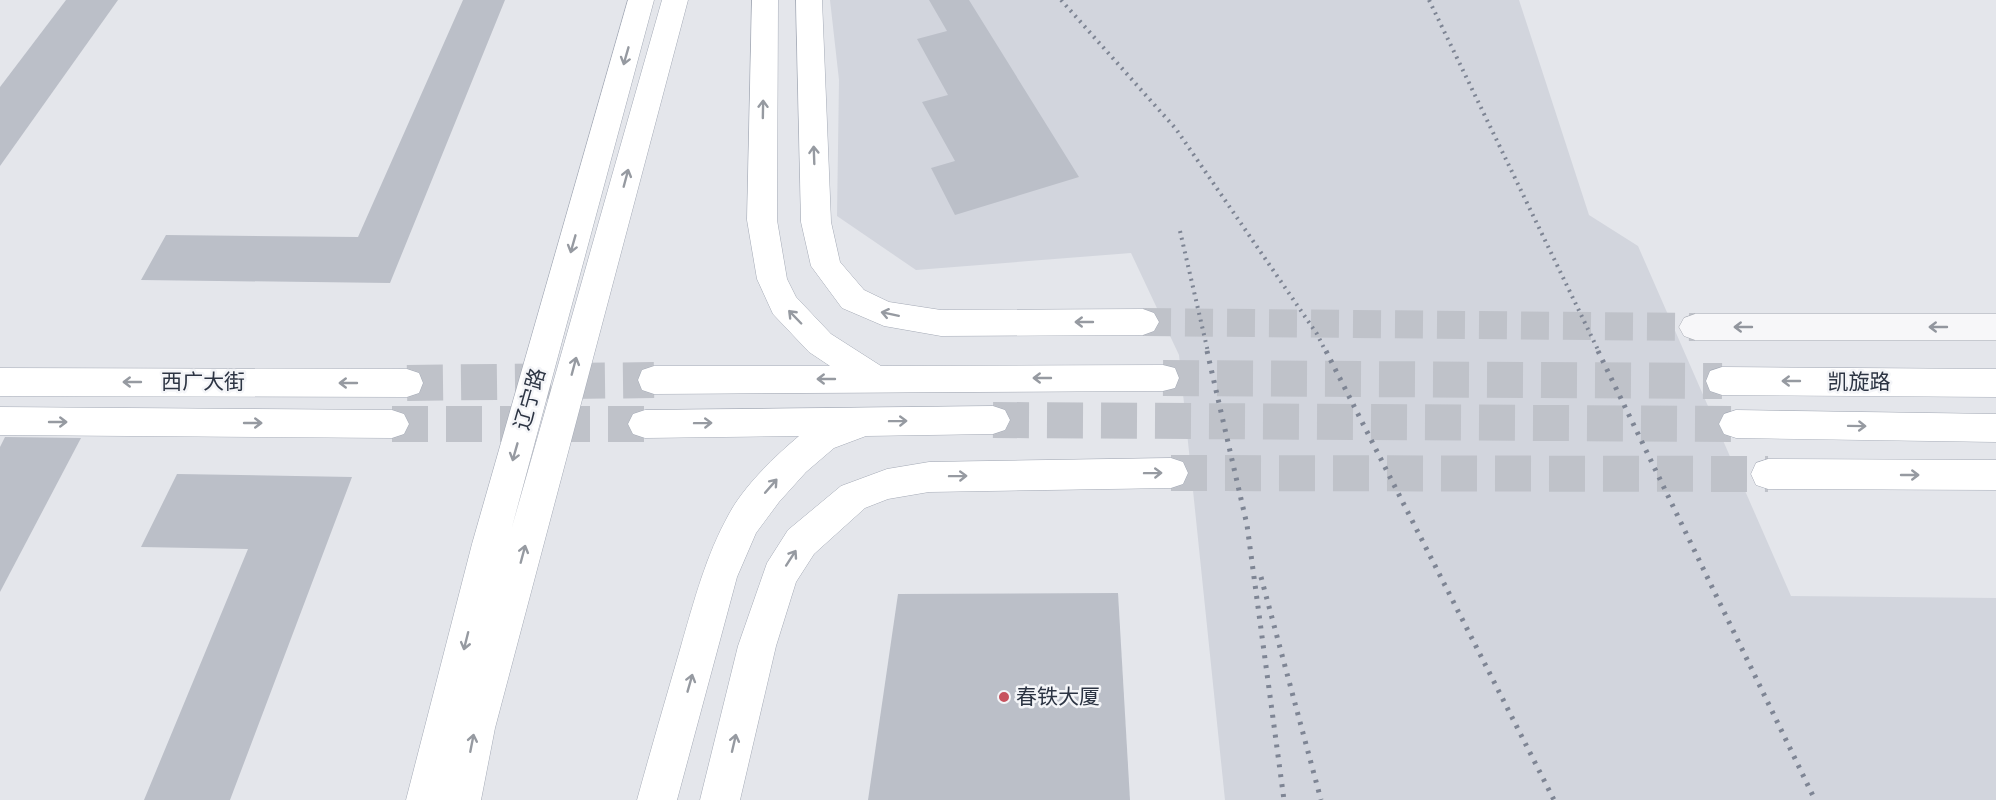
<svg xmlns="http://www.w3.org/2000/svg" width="1996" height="800" font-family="Signika,'Noto Sans SC',sans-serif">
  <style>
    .built { fill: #d2d5dd }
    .building { fill: #bbbfc8 }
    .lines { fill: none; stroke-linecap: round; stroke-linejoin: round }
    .primary-tunnel-far1 { stroke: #bfc2c9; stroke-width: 28; stroke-dasharray: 28 14; stroke-linecap: butt }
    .primary-tunnel { stroke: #bfc2c9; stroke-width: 36; stroke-dasharray: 36 18; stroke-linecap: butt }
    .tertiary-casing { stroke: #a9adb5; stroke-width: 1 }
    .primary-casing { stroke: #a4aab6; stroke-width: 1 }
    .tertiary { fill: #f7f7f9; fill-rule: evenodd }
    .primary { fill: #fff; fill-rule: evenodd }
    .rail-far1 { stroke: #7e8594; stroke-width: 4; stroke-dasharray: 2 5; stroke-linecap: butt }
    .rail { stroke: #7e8594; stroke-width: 5; stroke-dasharray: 3 7; stroke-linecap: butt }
    .oneway { stroke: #969aa1 }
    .oneway2 { stroke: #92969e }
    .poi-dot { fill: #c7525e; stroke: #f4f5f8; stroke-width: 2 }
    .labels { text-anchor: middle; stroke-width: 5; stroke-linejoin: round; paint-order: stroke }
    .street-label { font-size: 21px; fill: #2c3443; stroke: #f4f5f8 }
    .poi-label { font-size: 21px; fill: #2c3443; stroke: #f4f5f8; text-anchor: start }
  </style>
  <rect width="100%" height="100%" fill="#e4e6eb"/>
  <polygon class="built" points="830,0 1519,0 1589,215 1638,246 1791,596 1996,598 1996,800 1225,800 1179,355 1131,253 916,270 837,216 839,80"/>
  <g class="building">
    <polygon points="66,0 118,0 0,166 0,87"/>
    <polygon points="463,0 505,0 390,283 141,280 166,235 358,237"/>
    <polygon points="929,0 969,0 1079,177 955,215 931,168 955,161 922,102 948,95 917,39 947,31"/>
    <polygon points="5,437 81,438 0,592 0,447"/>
    <polygon points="177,474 352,477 230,800 144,800 248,549 141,547"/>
    <polygon points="1118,593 1130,800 868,800 898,594"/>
  </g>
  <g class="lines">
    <polyline class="primary-tunnel-far1" points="1143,322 1695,327"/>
    <g class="primary-tunnel">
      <polyline points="1163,378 1722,381"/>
      <polyline points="407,383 654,380"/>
      <polyline points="993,420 1736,424"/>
      <polyline points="392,424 645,424"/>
      <polyline points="1171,473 1768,474"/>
    </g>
    <defs>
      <polygon id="tertiary" points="1695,314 1996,314 1996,340 1695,340 1684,336 1679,327 1684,318"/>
      <g id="primary">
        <polygon points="628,0 654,0 512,527 662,0 688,0 495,728 481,800 406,800 472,544"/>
        <polygon points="752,0 778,0 777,220 787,279 796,297 831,334 881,366 1163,365 1175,368 1179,378 1175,388 1163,391 654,394 642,390 638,380 642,370 654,366 830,366 809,352 773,314 757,279 747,220"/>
        <polygon points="796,0 822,0 831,222 840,262 864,290 889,302 941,310 1143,309 1154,313 1159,322 1154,331 1143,335 941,336 884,326 842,308 811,266 801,222"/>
        <polygon points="1722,367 1996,369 1996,397 1722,395 1710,391 1706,381 1710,371"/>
        <polygon points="0,368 407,369 419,373 423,383 419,393 407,397 0,396"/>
        <path d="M993,406l12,4 5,10 -5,10 -12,4 -127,2 -32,12 -28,24 -27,30 -23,31 -19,44 -60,223h-40c14,-51 29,-102 44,-154 13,-45 25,-91 48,-132 15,-28 46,-58 70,-78l-154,2 -12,-4 -5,-10 5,-10 12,-4z"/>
        <polygon points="0,407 392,410 404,414 409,424 404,434 392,438 0,435"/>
        <polygon points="1736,410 1996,414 1996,442 1736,438 1724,434 1719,424 1724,414"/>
        <polygon points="1171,458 1183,462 1188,473 1183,484 1171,488 929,492 888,499 865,508 814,554 796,582 776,646 740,800 700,800 738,646 767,563 788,530 841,486 887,469 929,462"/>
        <polygon points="1768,459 1996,460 1996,490 1768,489 1756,485 1751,474 1756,463"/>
      </g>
    </defs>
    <use href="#tertiary" class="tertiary-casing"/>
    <use href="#primary" class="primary-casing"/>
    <use href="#tertiary" class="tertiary"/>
    <use href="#primary" class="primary"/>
    <g class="rail-far1">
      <polyline points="1061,0 1176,129 1317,334 1326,352"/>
      <polyline points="1429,0 1599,352"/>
      <polyline points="1180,231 1208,352"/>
    </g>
    <g class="rail">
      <polyline points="1207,351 1247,525 1284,800"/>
      <polyline points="1326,351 1554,800"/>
      <polyline points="1598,351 1815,800"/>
      <polyline points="1261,577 1321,800"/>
    </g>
  </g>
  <defs><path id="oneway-shaft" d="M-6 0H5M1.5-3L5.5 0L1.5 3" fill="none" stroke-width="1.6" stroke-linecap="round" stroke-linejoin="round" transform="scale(1.5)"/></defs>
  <g class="oneway">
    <use href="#oneway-shaft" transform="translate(626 56) rotate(106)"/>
    <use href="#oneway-shaft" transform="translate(763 109) rotate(-89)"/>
    <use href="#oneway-shaft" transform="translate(814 155) rotate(-92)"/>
    <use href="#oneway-shaft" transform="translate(626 178) rotate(-75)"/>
    <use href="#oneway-shaft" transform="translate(573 244) rotate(106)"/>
    <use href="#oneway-shaft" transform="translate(890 314) rotate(-168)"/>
    <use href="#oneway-shaft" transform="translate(795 317) rotate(-134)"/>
    <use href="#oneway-shaft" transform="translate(1084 322) rotate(180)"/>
    <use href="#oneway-shaft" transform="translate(574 366) rotate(-75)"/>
    <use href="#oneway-shaft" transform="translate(1042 378) rotate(-180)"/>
    <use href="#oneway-shaft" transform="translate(826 379) rotate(180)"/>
    <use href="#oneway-shaft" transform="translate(1791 381) rotate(-180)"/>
    <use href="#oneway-shaft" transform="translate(132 382) rotate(-180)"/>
    <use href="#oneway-shaft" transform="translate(348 383) rotate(-180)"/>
    <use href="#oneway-shaft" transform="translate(898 421) rotate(-1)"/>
    <use href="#oneway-shaft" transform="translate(58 422)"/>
    <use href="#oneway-shaft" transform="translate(253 423)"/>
    <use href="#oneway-shaft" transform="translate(703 423) rotate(-1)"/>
    <use href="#oneway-shaft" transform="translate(1857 426) rotate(1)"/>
    <use href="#oneway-shaft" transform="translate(515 452) rotate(106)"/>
    <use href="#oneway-shaft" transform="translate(1153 473) rotate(-1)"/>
    <use href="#oneway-shaft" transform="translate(1910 475)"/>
    <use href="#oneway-shaft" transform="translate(958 476) rotate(-1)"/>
    <use href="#oneway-shaft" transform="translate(771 486) rotate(-49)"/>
    <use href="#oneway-shaft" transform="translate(523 554) rotate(-75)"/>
    <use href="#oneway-shaft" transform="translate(791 558) rotate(-57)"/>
    <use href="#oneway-shaft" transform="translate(466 641) rotate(104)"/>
    <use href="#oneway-shaft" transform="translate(690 683) rotate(-74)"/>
    <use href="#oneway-shaft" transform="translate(472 743) rotate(-79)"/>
    <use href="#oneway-shaft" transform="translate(734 743) rotate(-77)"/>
  </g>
  <g class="oneway2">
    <use href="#oneway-shaft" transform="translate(1743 327) rotate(-180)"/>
    <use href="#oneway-shaft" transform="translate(1938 327) rotate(-180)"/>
  </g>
  <circle class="poi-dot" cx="1004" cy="697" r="6"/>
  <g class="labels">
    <g class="street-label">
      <text x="203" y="389">西广大街</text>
      <text x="1859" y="389">凯旋路</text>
      <text transform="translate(530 399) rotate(-74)" y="7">辽宁路</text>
    </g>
    <g class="poi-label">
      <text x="1016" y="704">春铁大厦</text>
    </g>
  </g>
</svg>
